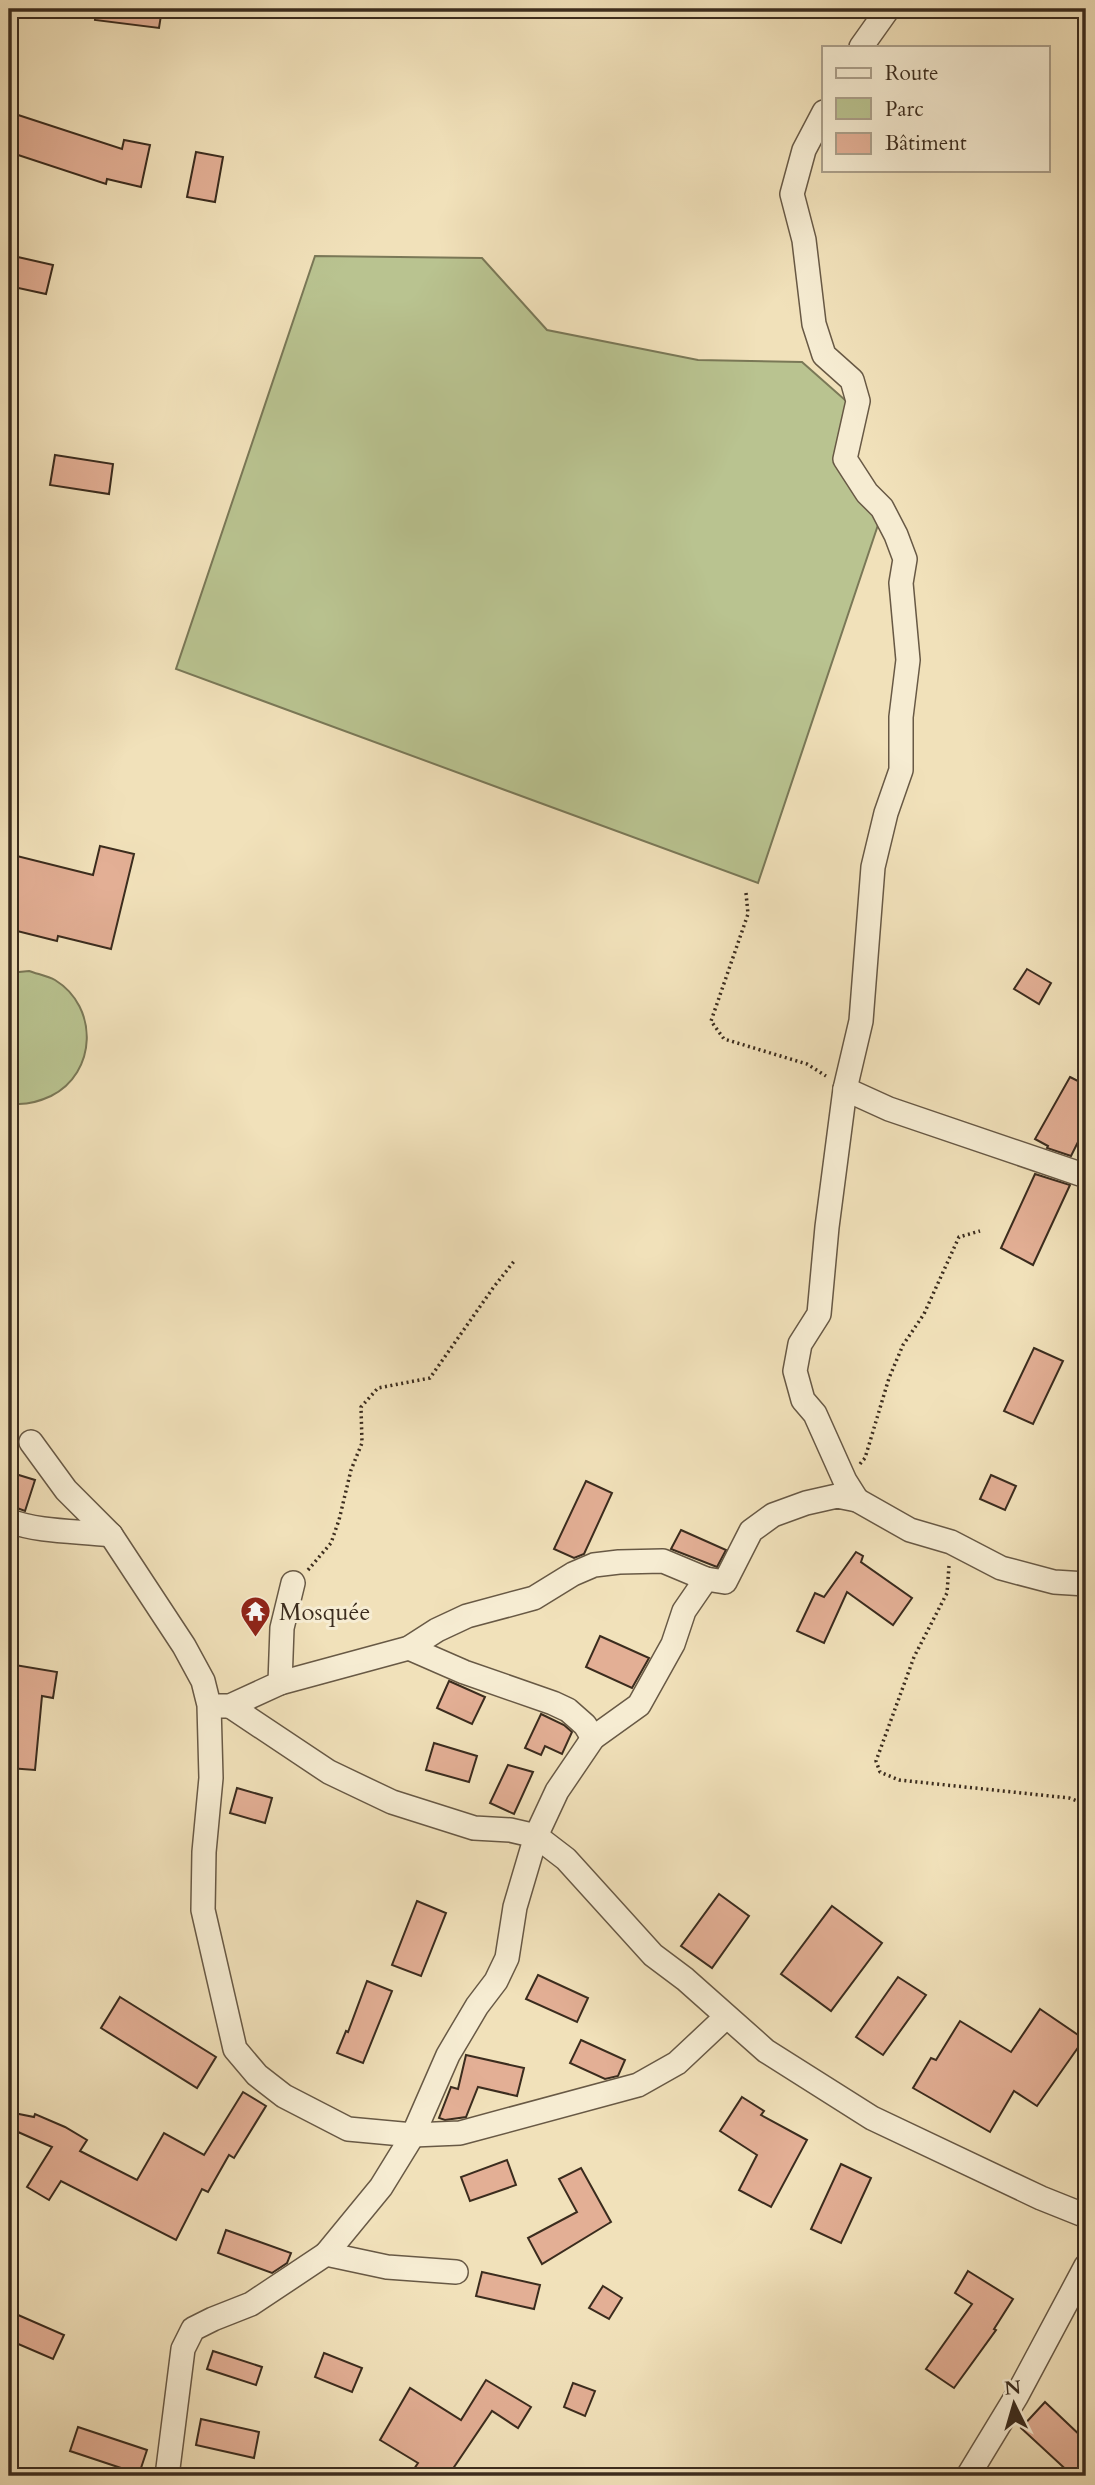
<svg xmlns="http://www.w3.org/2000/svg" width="1095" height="2485" font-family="Cardo,serif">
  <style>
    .green { fill: #b9c390; stroke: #7a7857; stroke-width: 2 }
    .building { fill: #e3af95; stroke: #3b2c1e; stroke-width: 2 }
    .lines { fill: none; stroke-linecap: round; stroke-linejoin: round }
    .street-casing { stroke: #685945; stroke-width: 26 }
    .path { stroke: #3b2c1e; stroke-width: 3.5; stroke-dasharray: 2 3.5; stroke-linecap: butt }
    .street { stroke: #f6ecd2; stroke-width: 23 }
    .labels { text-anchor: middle; stroke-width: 6; stroke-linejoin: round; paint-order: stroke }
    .poi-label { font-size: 24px; fill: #3b2c1e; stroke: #f6ecd2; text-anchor: start }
  </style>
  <rect width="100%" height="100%" fill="#f1e1ba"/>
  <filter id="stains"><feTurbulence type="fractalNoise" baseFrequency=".00286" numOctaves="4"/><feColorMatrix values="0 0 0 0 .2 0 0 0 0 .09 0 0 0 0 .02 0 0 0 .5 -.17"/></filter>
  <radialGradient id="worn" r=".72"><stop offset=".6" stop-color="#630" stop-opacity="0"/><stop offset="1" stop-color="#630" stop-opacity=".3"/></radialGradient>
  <g class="green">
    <polygon points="315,256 482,258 547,330 698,360 802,362 853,407 839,458 881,516 758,883 176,669"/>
    <path d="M29,971c8,3 19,5 26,9 44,27 42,93 -4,116 -13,6 -28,10 -42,7v-130z"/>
  </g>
  <g class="building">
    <polygon points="96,9 162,9 159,28 95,20"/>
    <polygon points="9,112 122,149 124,140 150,145 141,187 107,179 106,184 9,152"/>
    <polygon points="196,152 223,157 215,202 187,197"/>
    <polygon points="9,255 53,265 46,294 9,286"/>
    <polygon points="55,455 113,464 109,494 50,485"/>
    <polygon points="100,846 134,854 111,949 58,936 57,941 9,929 9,854 93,875"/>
    <polygon points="1027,969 1051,983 1039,1004 1014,989"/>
    <polygon points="1070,1077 1086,1085 1086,1126 1071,1156 1047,1148 1048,1146 1035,1139"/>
    <polygon points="1035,1174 1070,1185 1033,1265 1001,1248"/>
    <polygon points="1034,1348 1063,1361 1033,1424 1004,1411"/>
    <polygon points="9,1472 35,1480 25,1511 9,1505"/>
    <polygon points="991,1475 1016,1486 1005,1510 980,1499"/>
    <polygon points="586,1481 612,1493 584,1554 574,1558 554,1549"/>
    <polygon points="681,1530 726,1550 717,1567 671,1549"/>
    <polygon points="856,1552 863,1556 861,1562 912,1598 893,1625 847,1592 824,1643 797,1631 815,1593 824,1597"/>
    <polygon points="600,1636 649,1658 632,1688 586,1667"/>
    <polygon points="9,1664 57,1672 53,1698 42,1696 35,1770 9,1768 16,1692 9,1691"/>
    <polygon points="449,1681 485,1697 472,1724 437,1708"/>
    <polygon points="541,1714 564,1725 572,1732 562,1754 545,1746 541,1755 525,1748"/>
    <polygon points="434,1743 477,1756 469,1782 426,1770"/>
    <polygon points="508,1765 533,1772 514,1814 490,1803"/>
    <polygon points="237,1788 272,1798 265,1823 230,1813"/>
    <polygon points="719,1894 749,1916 712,1968 681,1946"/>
    <polygon points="417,1901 446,1913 421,1976 392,1965"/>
    <polygon points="832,1906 882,1943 831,2011 781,1974"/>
    <polygon points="538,1975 588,1998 577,2022 526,1999"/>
    <polygon points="898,1977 926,1995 883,2055 856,2037"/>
    <polygon points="367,1981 392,1991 363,2063 337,2053 346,2031 348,2032"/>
    <polygon points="120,1997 216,2057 197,2088 101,2028"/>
    <polygon points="1040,2009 1084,2039 1037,2106 1014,2091 990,2132 913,2088 931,2058 936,2060 960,2021 1011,2052"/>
    <polygon points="581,2040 625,2060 618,2076 605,2079 570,2063"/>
    <polygon points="466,2055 524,2068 517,2096 478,2087 466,2117 445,2120 439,2118 451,2087 458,2089"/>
    <polygon points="243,2092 266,2106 234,2158 229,2155 208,2192 202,2189 176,2240 61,2181 49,2200 27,2187 52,2147 9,2128 9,2112 34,2117 35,2114 65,2127 87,2140 80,2151 137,2180 164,2133 204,2155"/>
    <polygon points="742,2097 764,2111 761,2115 807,2140 771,2207 739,2190 757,2155 720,2131"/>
    <polygon points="507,2160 516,2185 470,2201 461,2177"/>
    <polygon points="841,2164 871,2178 841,2243 811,2229"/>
    <polygon points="581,2168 611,2222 542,2264 528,2238 577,2212 559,2179"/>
    <polygon points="226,2230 291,2253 287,2263 272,2273 218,2253"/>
    <polygon points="968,2271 1013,2299 994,2329 996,2330 954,2388 926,2369 972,2304 955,2293"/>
    <polygon points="482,2272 540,2285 534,2309 476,2296"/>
    <polygon points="603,2286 622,2298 609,2319 589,2308"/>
    <polygon points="9,2311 64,2335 53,2359 9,2340"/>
    <polygon points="213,2351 262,2367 256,2385 207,2369"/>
    <polygon points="324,2353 362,2368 352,2392 315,2377"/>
    <polygon points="486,2380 531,2407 518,2428 492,2411 448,2476 425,2476 414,2469 418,2463 380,2440 410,2388 461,2420"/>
    <polygon points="573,2383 595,2391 585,2416 564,2407"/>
    <polygon points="1045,2402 1086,2441 1086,2476 1073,2476 1021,2428"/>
    <polygon points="201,2419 259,2432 254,2458 196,2445"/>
    <polygon points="78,2427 147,2450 139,2474 70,2451"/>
  </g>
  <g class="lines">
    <defs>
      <g id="street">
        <polyline points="861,47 888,9"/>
        <polyline points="824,112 804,150 792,194 804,240 814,324 824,355 852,380 858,401 845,459 867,493 882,508 896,535 905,559 901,583 908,660 901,717 901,770 886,813 873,867 861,1021 845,1089 827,1227 819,1314 800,1344 795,1371 803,1400 815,1414 845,1481 857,1500"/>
        <polyline points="845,1089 889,1109 1086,1176"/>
        <polyline points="31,1442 66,1490 111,1535 184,1646 203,1681 209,1705 211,1778 204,1852 203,1910 235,2049 257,2075 284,2096 348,2129 413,2135 460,2133 638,2085 677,2063 726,2017"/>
        <path d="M9,1519l1,2c28,11 69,10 101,14"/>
        <polyline points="409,1648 464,1672 553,1703 568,1710 585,1725 593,1738"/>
        <polyline points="280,1683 409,1648 437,1630 467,1616 534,1598 573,1574 594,1565 619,1562 663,1561 706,1579 725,1582 751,1531 773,1515 806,1503 837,1496 857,1500 910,1530 951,1542 1001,1568 1054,1582 1086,1584"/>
        <polyline points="219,1706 230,1706 280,1683 282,1628 293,1583"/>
        <polyline points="230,1706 329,1772 392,1802 474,1828 510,1830 536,1836 566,1859 653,1955 685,1979 766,2051 872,2118 1041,2198 1086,2216"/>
        <polyline points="326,2254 387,2267 456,2272"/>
        <polyline points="167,2476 183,2349 193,2329 213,2319 251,2304 326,2254 381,2187 413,2135 448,2055 477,2006 496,1981 507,1958 515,1907 536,1836 557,1791 593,1738 639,1705 673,1644 684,1611 706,1579"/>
        <polyline points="968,2476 1016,2397 1086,2266"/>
      </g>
    </defs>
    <use href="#street" class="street-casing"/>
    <g class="path">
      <polyline points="746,893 748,914 711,1021 724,1039 807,1064 826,1076"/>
      <polyline points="860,1464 865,1458 889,1378 903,1345 924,1314 959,1237 980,1231"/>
      <polyline points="949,1566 947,1593 914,1657 876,1761 880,1772 899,1780 1069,1798 1086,1804"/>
      <polyline points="308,1570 331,1543 339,1520 351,1470 362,1443 361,1407 378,1388 430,1378 493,1288 515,1260"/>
    </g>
    <use href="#street" class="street"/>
  </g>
  <defs>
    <symbol id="temple-pin" viewBox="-11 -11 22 30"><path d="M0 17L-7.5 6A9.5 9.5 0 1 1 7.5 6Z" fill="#8f2418" stroke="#f6ecd2"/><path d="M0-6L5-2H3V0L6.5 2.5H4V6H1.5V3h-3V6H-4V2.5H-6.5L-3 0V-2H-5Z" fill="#fff"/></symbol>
  </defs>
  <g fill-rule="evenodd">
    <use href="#temple-pin" x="238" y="1594" width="35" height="47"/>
  </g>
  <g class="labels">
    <g class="poi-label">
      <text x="279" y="1620">Mosquée</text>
    </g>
  </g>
  <rect width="1095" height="2485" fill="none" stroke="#f1e1ba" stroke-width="35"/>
  <rect x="10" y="10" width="1074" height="2464" fill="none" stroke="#3b2c1e" stroke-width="3.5"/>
  <rect x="18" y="18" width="1060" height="2450" fill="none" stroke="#3b2c1e" stroke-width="2"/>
  <rect x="822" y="46" width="228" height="126" fill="#f6ecd2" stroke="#ab9f8a" stroke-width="2"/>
  <rect x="836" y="68" width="35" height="10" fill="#f6ecd2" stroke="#ab9f8a" stroke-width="2"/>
  <text x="885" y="80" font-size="21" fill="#3b2c1e">Route</text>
  <rect x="836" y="98" width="35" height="21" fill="#b9c390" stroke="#ab9f8a" stroke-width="2"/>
  <text x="885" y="116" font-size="21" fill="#3b2c1e">Parc</text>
  <rect x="836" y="133" width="35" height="21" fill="#e3af95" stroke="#ab9f8a" stroke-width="2"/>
  <text x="885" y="150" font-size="21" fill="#3b2c1e">Bâtiment</text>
  <g transform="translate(1014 2404) rotate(355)" stroke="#f6ecd2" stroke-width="5" paint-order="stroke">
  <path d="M0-5L12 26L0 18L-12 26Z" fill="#3b2c1e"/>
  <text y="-10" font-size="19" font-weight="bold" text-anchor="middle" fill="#3b2c1e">N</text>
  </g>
  <rect width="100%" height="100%" filter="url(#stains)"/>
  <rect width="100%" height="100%" fill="url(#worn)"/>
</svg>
